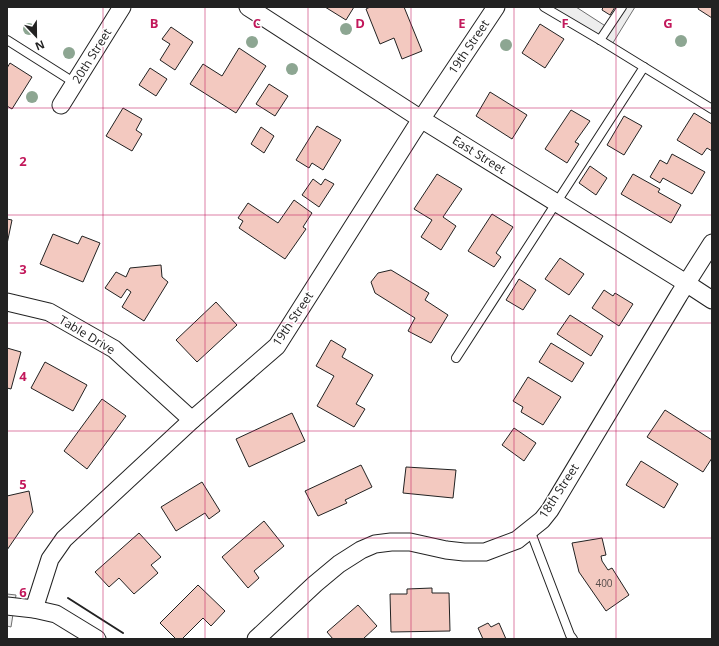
<svg xmlns="http://www.w3.org/2000/svg" width="719" height="646" font-family="'Open Sans',sans-serif">
  <style>
    .parking { fill: #ededed; stroke: #6f6f6f }
    .building { fill: #f3c9c0; stroke: #222 }
    .lines { fill: none; stroke-linecap: round; stroke-linejoin: round }
    .service-casing { stroke: #222; stroke-width: 10 }
    .minor-casing { stroke: #222; stroke-width: 19 }
    .service { stroke: #fff; stroke-width: 8 }
    .minor { stroke: #fff; stroke-width: 17 }
    .wall { stroke: #222; stroke-width: 2 }
    .tree { fill: #8da692 }
    .grid { fill: none; stroke: #c2185b; stroke-width: 1; stroke-opacity: 0.55 }
    .labels { text-anchor: middle; stroke-width: 3; stroke-linejoin: round; paint-order: stroke }
    .number-label { font-size: 10px; fill: #564c4a }
    .street-label { font-size: 12px; fill: #222; stroke: #fff }
    .grid-label { font-size: 13px; text-anchor: middle; font-weight: bold; fill: #c2185b; stroke: #fff; stroke-width: 3; stroke-linejoin: round; paint-order: stroke }
  </style>
  <rect width="100%" height="100%" fill="#fff"/>
  <g class="parking">
    <polygon points="549,7 576,7 607,27 619,7 635,7 611,46"/>
    <polygon points="7,594 16,595 11,627 7,626"/>
  </g>
  <g class="building">
    <polygon points="325,7 354,7 346,20"/>
    <polygon points="370,7 404,7 422,51 402,59 394,38 380,44 366,9"/>
    <polygon points="603,7 615,7 610,15 602,10"/>
    <polygon points="699,7 712,7 712,18 698,9"/>
    <polygon points="540,24 564,39 545,68 522,53"/>
    <polygon points="171,27 193,42 175,70 160,60 170,44 162,39"/>
    <polygon points="239,48 266,66 236,113 190,84 203,64 222,76"/>
    <polygon points="10,63 32,77 12,109 7,106 7,68"/>
    <polygon points="150,68 167,79 156,96 139,85"/>
    <polygon points="269,84 288,96 275,116 256,104"/>
    <polygon points="490,92 527,115 512,139 476,116"/>
    <polygon points="123,108 142,119 136,130 142,134 132,151 106,136"/>
    <polygon points="571,110 590,121 575,142 579,144 567,163 545,149"/>
    <polygon points="694,113 712,124 712,151 707,148 702,155 677,140"/>
    <polygon points="624,116 642,126 624,155 607,145"/>
    <polygon points="317,126 341,140 323,170 312,163 309,168 296,160"/>
    <polygon points="261,127 274,136 264,153 251,144"/>
    <polygon points="672,154 705,172 692,194 663,178 660,183 650,177 660,160 667,164"/>
    <polygon points="590,166 607,178 596,195 579,183"/>
    <polygon points="437,174 462,189 443,217 456,226 441,250 421,237 432,220 414,209"/>
    <polygon points="633,174 660,189 658,192 681,205 671,223 621,194"/>
    <polygon points="313,179 321,185 325,179 334,184 319,207 302,195"/>
    <polygon points="294,200 312,213 303,227 306,229 285,259 239,228 243,221 238,218 248,203 278,223"/>
    <polygon points="492,214 513,227 496,253 501,257 494,267 468,251"/>
    <polygon points="7,219 12,220 7,244"/>
    <polygon points="53,234 78,244 82,236 100,243 83,282 40,264"/>
    <polygon points="560,258 584,274 569,295 545,279"/>
    <polygon points="161,265 162,277 168,282 144,321 122,307 131,292 127,289 121,298 105,288 116,272 126,277 130,268"/>
    <polygon points="391,270 429,293 425,300 448,315 431,343 408,331 415,318 375,293 371,282 378,273"/>
    <polygon points="519,279 536,290 523,310 506,300"/>
    <polygon points="604,290 613,296 615,293 633,304 619,326 592,308"/>
    <polygon points="216,302 237,325 197,362 176,340"/>
    <polygon points="570,315 603,336 591,356 557,334"/>
    <polygon points="331,340 346,349 342,357 373,375 356,404 365,409 354,427 317,406 334,376 316,366"/>
    <polygon points="551,343 584,363 572,382 539,362"/>
    <polygon points="7,348 21,352 11,389 7,388"/>
    <polygon points="45,362 87,385 73,411 31,388"/>
    <polygon points="528,377 561,397 543,425 521,412 523,407 513,401"/>
    <polygon points="102,399 126,416 87,469 64,451"/>
    <polygon points="665,410 712,440 712,458 703,472 647,437"/>
    <polygon points="292,413 305,441 249,467 236,439"/>
    <polygon points="514,428 536,443 524,461 502,445"/>
    <polygon points="641,461 678,484 664,508 626,485"/>
    <polygon points="361,465 372,487 345,500 347,503 318,516 305,491"/>
    <polygon points="406,467 456,470 453,498 403,493"/>
    <polygon points="202,482 220,511 209,519 205,513 176,531 161,507"/>
    <polygon points="29,491 33,512 7,550 7,496"/>
    <polygon points="264,521 284,546 254,571 259,578 248,588 222,557"/>
    <polygon points="139,533 161,557 151,565 158,573 134,594 119,578 109,587 95,572"/>
    <polygon points="602,538 606,555 601,556 602,561 608,570 612,568 629,595 606,611 579,572 572,543"/>
    <polygon points="198,585 225,611 211,626 203,618 182,639 176,639 160,623"/>
    <polygon points="432,588 432,593 449,593 450,631 391,632 390,594 407,594 407,589"/>
    <polygon points="358,605 377,626 363,639 333,639 327,632"/>
    <polygon points="488,623 491,627 499,623 506,639 483,639 478,628"/>
  </g>
  <g class="lines">
    <defs>
      <g id="service">
        <polyline points="544,7 600,40 712,109"/>
        <polyline points="7,40 75,83"/>
        <polyline points="600,40 622,7"/>
        <polyline points="456,358 644,67"/>
        <polyline points="530,530 570,635 573,639"/>
      </g>
      <g id="minor">
        <polyline points="248,7 421,119 686,283 712,300"/>
        <polyline points="61,105 122,7"/>
        <polyline points="7,302 49,312 114,349 192,420"/>
        <polyline points="7,606 34,609 56,614 97,639"/>
        <polyline points="34,609 50,559 64,539 192,420 277,346 414,130 496,7"/>
        <polyline points="256,639 315,584 339,564 361,550 375,544 391,542 410,542 446,550 464,552 485,552 517,540 542,520 550,510 679,295 712,243"/>
      </g>
    </defs>
    <use href="#service" class="service-casing"/>
    <use href="#minor" class="minor-casing"/>
    <use href="#service" class="service"/>
    <use href="#minor" class="minor"/>
    <polyline class="wall" points="68,598 123,633"/>
  </g>
  <g class="tree">
    <circle cx="29" cy="29" r="6"/>
    <circle cx="346" cy="29" r="6"/>
    <circle cx="681" cy="41" r="6"/>
    <circle cx="252" cy="42" r="6"/>
    <circle cx="506" cy="45" r="6"/>
    <circle cx="69" cy="53" r="6"/>
    <circle cx="292" cy="69" r="6"/>
    <circle cx="32" cy="97" r="6"/>
  </g>
  <path class="grid" d="M103,7v632M205,7v632M308,7v632M411,7v632M514,7v632M616,7v632M7,108h705M7,215h705M7,323h705M7,431h705M7,538h705"/>
  <g class="labels">
    <g class="number-label">
      <text x="604" y="587">400</text>
    </g>
    <g class="street-label">
      <text transform="translate(469 47) rotate(-56)" y="4">19th Street</text>
      <text transform="translate(92 56) rotate(-58)" y="4">20th Street</text>
      <text transform="translate(479 155) rotate(32)" y="4">East Street</text>
      <text transform="translate(293 319) rotate(-56)" y="4">19th Street</text>
      <text transform="translate(87 335) rotate(31)" y="4">Table Drive</text>
      <text transform="translate(559 491) rotate(-57)" y="4">18th Street</text>
    </g>
  </g>
  <g class="grid-label">
    <text x="154" y="28">B</text>
    <text x="257" y="28">C</text>
    <text x="360" y="28">D</text>
    <text x="462" y="28">E</text>
    <text x="565" y="28">F</text>
    <text x="668" y="28">G</text>
    <text x="23" y="166">2</text>
    <text x="23" y="274">3</text>
    <text x="23" y="381">4</text>
    <text x="23" y="489">5</text>
    <text x="23" y="597">6</text>
  </g>
  <rect width="719" height="646" fill="none" stroke="#222222" stroke-width="16"/>
  <g transform="translate(36 36) rotate(158)" stroke="#ffffff" stroke-width="3" paint-order="stroke">
  <path d="M0-3L7 15L0 10L-7 15Z" fill="#222222"/>
  <text y="-6" font-size="11" font-weight="bold" text-anchor="middle" fill="#222222">N</text>
  </g>
</svg>
